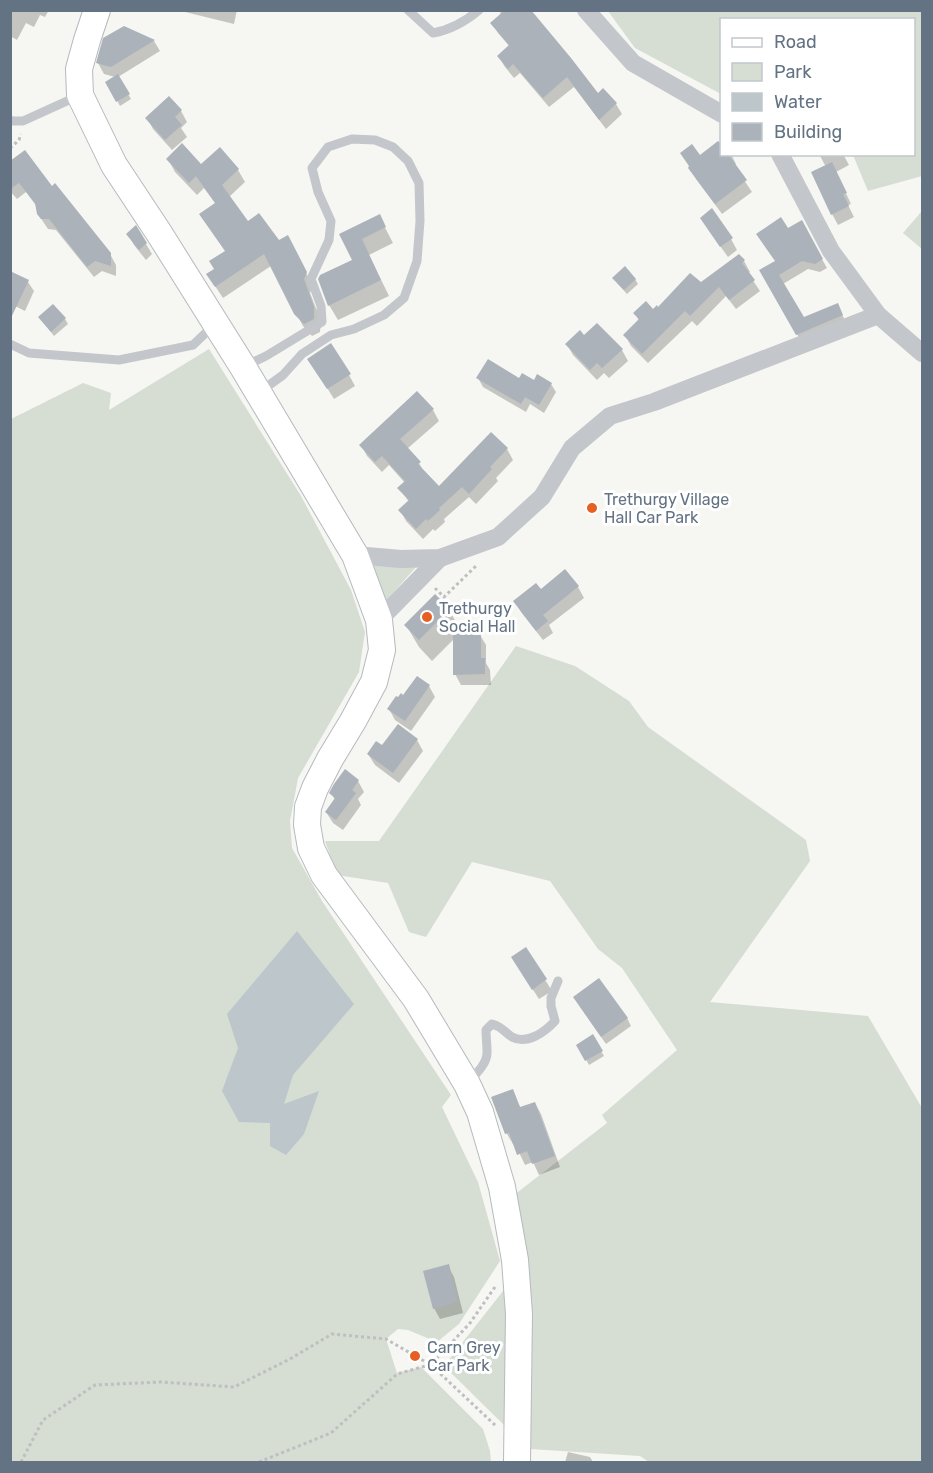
<svg xmlns="http://www.w3.org/2000/svg" width="933" height="1473" font-family="Rubik,sans-serif">
  <style>
    .green { fill: #d6ddd3 }
    .water { fill: #bcc6cb }
    .shadow { fill: #0003 }
    .building { fill: #abb2b9 }
    .lines { fill: none; stroke-linecap: round; stroke-linejoin: round }
    .secondary-casing { stroke: #b5babf; stroke-width: 28 }
    .path { stroke: #bdbfc1; stroke-width: 3; stroke-dasharray: 3 3; stroke-linecap: butt }
    .lane { stroke: #c3c6ca; stroke-width: 9 }
    .street { stroke: #c3c6ca; stroke-width: 18 }
    .secondary { stroke: #fff; stroke-width: 26 }
    .poi-dot { fill: #e65f23; stroke: #fff; stroke-width: 2 }
    .labels { text-anchor: middle; stroke-width: 6; stroke-linejoin: round; paint-order: stroke }
    .poi-label { font-size: 16px; fill: #647384; stroke: #fff; text-anchor: start }
  </style>
  <rect width="100%" height="100%" fill="#f6f6f2"/>
  <g class="green">
    <polygon points="608,11 922,11 922,176 868,191 853,155 914,154 914,20 722,20 721,94 635,48"/>
    <polygon points="922,211 922,249 903,233"/>
    <polygon points="209,349 301,496 351,590 365,632 359,672 298,778 290,821 292,848 322,901 451,1095 442,1107 478,1182 500,1261 459,1324 437,1342 408,1330 398,1329 386,1339 397,1373 421,1367 483,1429 490,1451 491,1462 11,1462 11,419 83,383 111,393 109,410"/>
    <polygon points="370,565 416,567 385,602"/>
    <polygon points="516,646 575,666 629,701 648,727 806,840 810,861 710,1002 868,1016 922,1108 922,1462 649,1462 640,1456 530,1449 526,1445 514,1195 607,1123 602,1115 677,1050 622,968 598,949 550,881 472,862 426,937 409,932 388,883 337,875 325,841 379,841"/>
    <polygon points="507,1286 504,1425 444,1366"/>
  </g>
  <polygon class="water" points="297,931 354,1004 293,1075 284,1104 319,1091 304,1134 286,1155 270,1146 270,1123 239,1122 222,1091 238,1048 227,1014"/>
  <g class="shadow">
    <polygon points="10,10 49,10 45,17 40,15 34,27 26,23 17,40 10,36"/>
    <polygon points="177,10 237,10 234,24"/>
    <polygon points="503,10 528,10 598,96 616,104 622,114 606,129 574,87 549,107 520,73 514,78 505,67 499,57 510,47 498,33 492,23 501,16 500,13"/>
    <polygon points="124,27 154,41 160,51 118,77 131,99 120,106 107,82 115,77 104,74 98,63"/>
    <polygon points="169,98 181,111 187,122 181,128 187,137 172,150 153,129 147,118"/>
    <polygon points="721,141 722,154 731,154 736,164 734,165 752,192 722,214 696,179 690,168 699,157"/>
    <polygon points="220,149 238,170 245,182 229,197 247,223 294,250 313,286 310,293 321,321 320,332 312,336 303,326 271,266 223,298 215,286 216,270 226,252 201,214 216,204 204,188 197,195 175,172 168,159 201,166"/>
    <polygon points="819,154 843,154 849,165 836,172 851,204 848,205 854,217 838,225 832,214 826,167"/>
    <polygon points="10,163 52,188 110,254 116,265 116,276 102,271 94,277 56,230 48,229 38,214 37,207 26,192 17,199 10,191"/>
    <polygon points="379,216 393,243 369,255 389,296 338,320 329,305 354,261 341,234"/>
    <polygon points="801,222 827,268 820,272 808,269 783,284 803,319 842,314 847,325 802,343 761,271 776,262 788,230"/>
    <polygon points="708,229 731,239 737,250 728,257"/>
    <polygon points="128,234 146,244 152,254 146,260 134,245"/>
    <polygon points="744,261 750,272 748,273 760,291 736,309 726,296 697,326 692,321 648,363 631,346 625,335 639,321 635,313 653,311 658,309"/>
    <polygon points="10,273 28,282 34,291 25,311 13,305"/>
    <polygon points="635,279 638,284 627,294 617,283"/>
    <polygon points="40,318 65,319 68,324 54,336"/>
    <polygon points="584,337 622,350 628,361 609,378 604,373 597,380 573,355 567,344"/>
    <polygon points="316,370 349,375 355,386 334,399"/>
    <polygon points="478,378 520,380 551,384 556,392 544,413 530,404 526,412 483,387"/>
    <polygon points="433,410 439,421 407,449 419,463 425,474 439,489 507,449 513,460 496,478 498,481 476,504 469,497 444,519 445,522 435,531 433,529 423,539 406,521 400,510 409,502 399,488 405,483 389,465 382,472 367,456 361,445"/>
    <polygon points="565,571 578,587 584,598 549,625 553,633 543,640 521,612 515,601 540,591"/>
    <polygon points="435,596 449,610 462,632 459,635 480,635 486,645 486,663 490,670 491,685 461,685 455,674 454,639 432,661 419,647 406,625"/>
    <polygon points="429,686 435,697 411,731 395,720 389,709 404,697"/>
    <polygon points="417,740 423,751 399,783 375,765 368,754 382,747"/>
    <polygon points="358,781 364,792 358,799 361,805 343,830 333,823 326,812 335,800 331,793"/>
    <polygon points="526,949 552,991 539,999 519,968"/>
    <polygon points="579,1005 627,1018 631,1026 606,1044"/>
    <polygon points="593,1037 604,1056 589,1065 578,1045"/>
    <polygon points="512,1091 521,1109 535,1103 541,1114 560,1167 539,1175 533,1162 525,1165 515,1144 513,1144 507,1134"/>
    <polygon points="448,1266 454,1277 463,1313 440,1319 434,1308"/>
    <polygon points="568,1452 590,1457 593,1462 565,1462"/>
  </g>
  <g class="building">
    <polygon points="505,10 531,10 571,58 598,93 603,88 617,103 599,120 567,77 543,98 513,64 508,69 497,56 509,45 490,23"/>
    <polygon points="124,26 155,40 111,67 96,63 103,38"/>
    <polygon points="118,74 130,94 116,102 105,82"/>
    <polygon points="169,96 182,110 175,117 182,125 165,140 145,118"/>
    <polygon points="718,141 722,145 722,154 728,154 747,180 715,204 688,168 689,166 680,153 692,144 700,155"/>
    <polygon points="182,143 201,164 220,147 239,169 222,185 248,221 259,213 279,240 288,235 307,272 304,279 314,307 314,319 304,324 294,314 264,254 215,287 206,274 214,269 209,261 225,251 199,214 215,203 196,176 189,183 166,159"/>
    <polygon points="25,150 52,186 55,183 111,253 111,266 95,261 87,267 49,219 41,219 37,214 35,203 19,183 10,189 10,161"/>
    <polygon points="832,162 847,193 843,194 849,206 831,215 811,172"/>
    <polygon points="712,208 733,238 720,247 700,218"/>
    <polygon points="380,214 386,227 362,239 381,280 328,306 318,279 320,275 352,260 339,234"/>
    <polygon points="781,217 788,228 802,220 823,259 815,264 802,261 779,275 804,317 838,303 843,315 796,335 759,270 775,261 756,234"/>
    <polygon points="136,225 147,243 139,250 126,234"/>
    <polygon points="739,254 745,260 742,263 755,280 729,300 719,287 690,316 685,311 642,354 623,335 639,319 633,313 646,301 653,309 657,305 658,307 690,273 701,282"/>
    <polygon points="625,266 636,279 624,290 612,278"/>
    <polygon points="10,271 29,280 10,320"/>
    <polygon points="53,304 66,318 51,332 38,317"/>
    <polygon points="597,323 623,349 602,368 597,363 590,370 565,344 580,330 584,335"/>
    <polygon points="331,343 351,374 327,389 307,359"/>
    <polygon points="488,359 519,378 522,373 534,380 537,374 552,383 539,405 525,397 521,404 476,378"/>
    <polygon points="417,391 434,409 400,439 421,462 418,464 439,486 491,432 508,448 490,467 492,469 469,494 462,487 439,508 440,510 428,521 426,519 416,529 398,510 409,500 397,488 405,481 382,456 375,462 359,445"/>
    <polygon points="565,569 579,586 543,615 548,621 536,631 513,601 536,583 541,589"/>
    <polygon points="435,594 450,609 419,640 404,625"/>
    <polygon points="453,633 481,633 481,658 485,658 485,674 453,675"/>
    <polygon points="417,676 430,685 405,721 387,709 396,696 398,697 401,693 403,695"/>
    <polygon points="398,724 418,739 393,773 367,754 376,741 382,745"/>
    <polygon points="345,769 359,780 352,790 356,793 336,820 325,812 335,798 329,793 334,784"/>
    <polygon points="526,947 547,979 532,990 511,957"/>
    <polygon points="599,978 628,1018 601,1037 573,997"/>
    <polygon points="593,1034 603,1051 585,1061 576,1045"/>
    <polygon points="513,1089 520,1107 535,1102 555,1156 532,1164 527,1151 517,1155 509,1133 505,1134 491,1097"/>
    <polygon points="449,1264 458,1302 433,1309 423,1271"/>
  </g>
  <g class="lines">
    <defs>
      <polyline id="secondary" points="97,10 87,40 79,69 80,95 114,165 159,233 243,367 355,555 379,620 382,650 374,682 353,721 330,759 315,788 308,807 307,825 311,848 324,875 416,999 467,1084 480,1112 502,1187 515,1260 519,1314 517,1462"/>
    </defs>
    <use href="#secondary" class="secondary-casing"/>
    <g class="path">
      <polyline points="10,148 19,140 21,134"/>
      <polyline points="435,590 436,589 444,597 477,565"/>
      <polyline points="495,1287 470,1323 431,1365 496,1426"/>
      <polyline points="21,1462 43,1420 95,1385 161,1382 234,1387 290,1359 332,1334 386,1339 431,1365"/>
      <polyline points="259,1462 331,1433 397,1374 429,1365"/>
    </g>
    <g class="lane">
      <path d="M408,10l25,23c17,-3 33,-12 46,-23"/>
      <polyline points="10,120 13,121 23,121 78,96"/>
      <polyline points="10,344 29,353 119,360 193,345 214,325"/>
      <polyline points="245,366 266,356 322,322 321,306 311,279 329,240 331,221 318,192 312,168 328,147 352,139 375,140 393,147 408,161 419,183 420,221 417,261 404,298 384,315 354,329 331,335 302,354 283,375 261,391"/>
      <path d="M468,1082c8,-8 20,-19 19,-31 0,-7 -1,-14 -1,-21l6,-6c11,3 12,8 20,13 15,8 33,-5 43,-16l-4,-15v-8l7,-17"/>
    </g>
    <g class="street">
      <polyline points="586,10 633,63 722,114"/>
      <polyline points="780,154 831,251 878,315 922,353"/>
      <polyline points="355,555 401,559 440,558 498,537 542,497 572,448 610,416 654,402 878,315"/>
      <polyline points="379,620 440,558"/>
    </g>
    <use href="#secondary" class="secondary"/>
  </g>
  <g class="poi-dot">
    <circle cx="592" cy="508" r="6"/>
    <circle cx="427" cy="617" r="6"/>
    <circle cx="415" cy="1356" r="6"/>
  </g>
  <g class="labels">
    <g class="poi-label">
      <text x="604" y="505">Trethurgy Village<tspan x="604" dy="18">Hall Car Park</tspan></text>
      <text x="439" y="614">Trethurgy<tspan x="439" dy="18">Social Hall</tspan></text>
      <text x="427" y="1353">Carn Grey<tspan x="427" dy="18">Car Park</tspan></text>
    </g>
  </g>
  <rect width="933" height="1473" fill="none" stroke="#647384" stroke-width="24"/>
  <rect x="720" y="18" width="195" height="138" fill="#ffffff" stroke="#c1c7ce" stroke-width="1.5"/>
  <rect x="732" y="38" width="30" height="9" fill="#ffffff" stroke="#c1c7ce" stroke-width="1.5"/>
  <text x="774" y="48" font-size="18" fill="#647384">Road</text>
  <rect x="732" y="63" width="30" height="18" fill="#d6ddd3" stroke="#c1c7ce" stroke-width="1.5"/>
  <text x="774" y="78" font-size="18" fill="#647384">Park</text>
  <rect x="732" y="93" width="30" height="18" fill="#bcc6cb" stroke="#c1c7ce" stroke-width="1.5"/>
  <text x="774" y="108" font-size="18" fill="#647384">Water</text>
  <rect x="732" y="123" width="30" height="18" fill="#abb2b9" stroke="#c1c7ce" stroke-width="1.5"/>
  <text x="774" y="138" font-size="18" fill="#647384">Building</text>
</svg>
